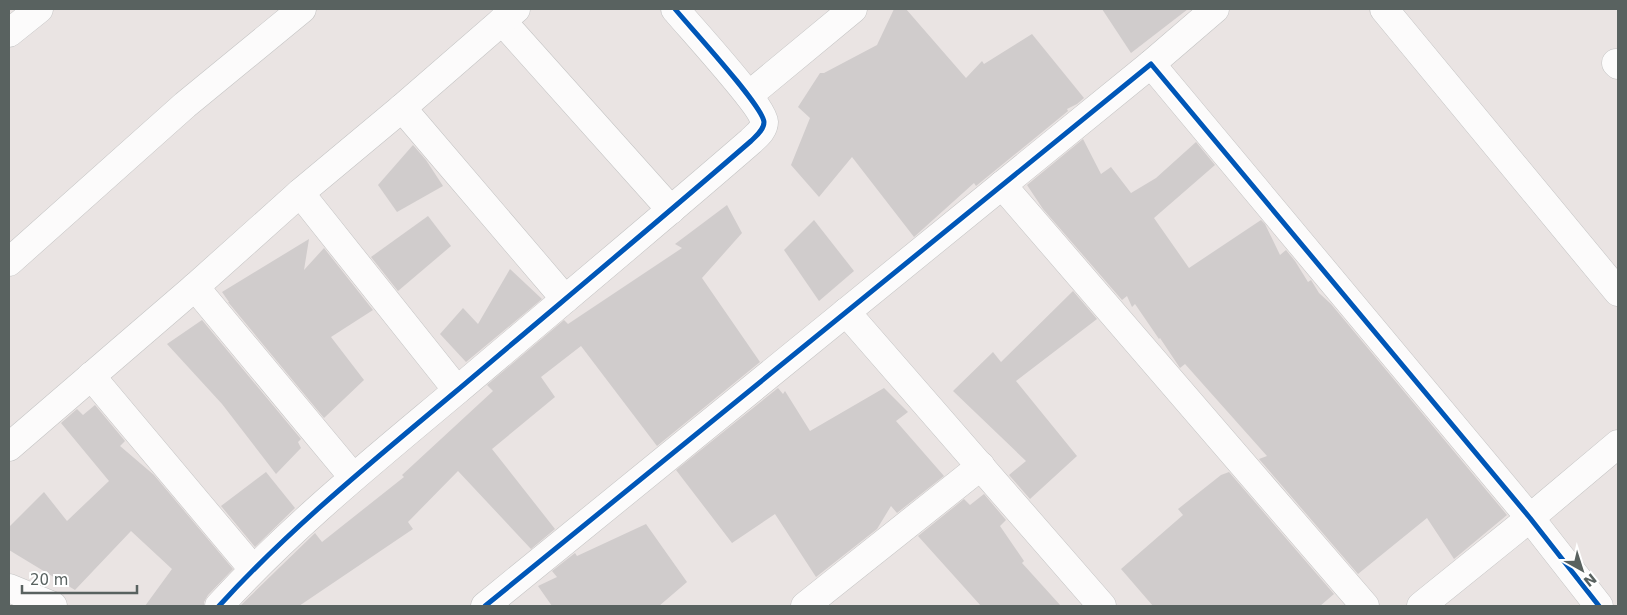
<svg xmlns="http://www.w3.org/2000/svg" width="1627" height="615" font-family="'DejaVu Sans',sans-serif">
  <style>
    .building { fill: #d0cccc }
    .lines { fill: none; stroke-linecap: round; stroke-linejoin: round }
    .minor-casing { stroke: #c4c4c4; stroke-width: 29 }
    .tertiary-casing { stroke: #c4c4c4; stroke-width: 29 }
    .minor { stroke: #fcfbfb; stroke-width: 28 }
    .tertiary { stroke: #fcfbfb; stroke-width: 28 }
    .cycleway-casing { stroke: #fff; stroke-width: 8 }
    .cycleway { stroke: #0057b8; stroke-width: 5 }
  </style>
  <rect width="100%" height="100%" fill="#eae4e3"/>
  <g class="building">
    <polygon points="894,9 906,9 966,78 982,61 984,64 1032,34 1084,98 1077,104 1067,109 1068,111 976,186 974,183 914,237 852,157 819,197 791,165 810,118 798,107 820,73 824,73 877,45"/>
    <polygon points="1102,9 1188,9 1131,53"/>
    <polygon points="1083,139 1101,174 1111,167 1131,193 1156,178 1196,142 1215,165 1154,218 1189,268 1261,220 1265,224 1280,255 1286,250 1295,261 1308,282 1311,280 1319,293 1331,304 1507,515 1454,559 1427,518 1358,574 1259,459 1267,456 1185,364 1180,368 1160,338 1159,339 1135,304 1132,307 1127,296 1122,300 1043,209 1027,185"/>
    <polygon points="413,145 426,160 443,186 397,212 378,185"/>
    <polygon points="727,205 742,233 702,278 760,362 657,446 581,346 541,377 555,397 492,449 555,529 531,549 458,471 408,522 413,529 299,606 240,606 315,533 322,542 404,477 402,475 493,391 487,385 564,320 568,324 682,248 675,244"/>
    <polygon points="428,216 451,246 398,291 371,257"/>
    <polygon points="814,220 854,271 819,301 784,250"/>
    <polygon points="309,239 304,270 324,248 373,310 331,337 364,380 324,418 228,302 229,302 222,292"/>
    <polygon points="510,269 542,299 466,362 440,334 463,308 478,324"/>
    <polygon points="1073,291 1097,319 1016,381 1077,456 1030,499 1009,475 1026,461 953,391 993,352 1001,362"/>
    <polygon points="202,320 301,439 298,442 301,448 276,474 222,404 167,344"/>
    <polygon points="778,388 783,394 785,391 810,431 884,388 908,412 896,421 944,476 897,513 891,506 877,529 816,577 775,514 732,543 676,470"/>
    <polygon points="95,405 125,441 120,446 154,475 233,569 208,595 204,602 204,606 145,606 172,569 131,531 75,590 9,550 9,527 44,492 67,521 109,481 61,423 77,409 83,415"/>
    <polygon points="266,472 295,508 255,547 221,506"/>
    <polygon points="1229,472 1334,594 1320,606 1153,606 1121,569 1183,515 1178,509 1221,475"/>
    <polygon points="984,494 1006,520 1000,526 1024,561 1022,563 1061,606 981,606 918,536 964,499 970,505"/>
    <polygon points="646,524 687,582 659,606 552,606 538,586 557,577 552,571 575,553 577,556"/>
  </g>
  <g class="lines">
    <defs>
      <g id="minor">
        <polyline points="1384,9 1618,292"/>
        <polyline points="502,21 671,210"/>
        <polyline points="9,33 39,9"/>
        <polyline points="1616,63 1618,65"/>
        <polyline points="1151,64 1215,9"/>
        <polyline points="749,95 853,9"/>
        <polyline points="402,108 565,299"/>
        <polyline points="1002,185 1365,606"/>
        <polyline points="300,193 457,390"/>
        <polyline points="9,262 185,105 302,9"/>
        <polyline points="195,287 353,477"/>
        <polyline points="846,312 1102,606"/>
        <polyline points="91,376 253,569"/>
        <polyline points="9,447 195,287 300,193 402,108 516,9"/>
        <path d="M219,606c71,-78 154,-145 235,-213 99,-84 199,-167 297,-252 5,-5 13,-11 13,-19 -1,-16 -75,-96 -89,-113"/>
        <polyline points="485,606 1151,64 1530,518 1599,606"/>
        <polyline points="805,606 981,466"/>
        <polyline points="1421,606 1530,518 1618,444"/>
      </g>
      <polyline id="tertiary" points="9,588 53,606"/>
    </defs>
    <use href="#minor" class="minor-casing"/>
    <use href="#tertiary" class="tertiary-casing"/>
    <use href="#minor" class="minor"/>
    <use href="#tertiary" class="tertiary"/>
    <defs>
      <g id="cycleway">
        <path d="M219,606c71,-78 154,-145 235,-213 99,-84 199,-167 297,-252 5,-5 13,-11 13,-19 -1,-16 -75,-96 -89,-113"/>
        <polyline points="485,606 1151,64 1530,518 1599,606"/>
      </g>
    </defs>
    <use href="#cycleway" class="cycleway-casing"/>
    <use href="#cycleway" class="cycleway"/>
  </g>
  <rect width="1627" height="615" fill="none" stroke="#596260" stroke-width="20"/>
  <g transform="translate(1582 570) rotate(141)" stroke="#ffffff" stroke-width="4" paint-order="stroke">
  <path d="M0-4L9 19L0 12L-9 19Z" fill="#596260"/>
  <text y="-8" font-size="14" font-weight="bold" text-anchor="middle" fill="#596260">N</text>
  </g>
  <path d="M22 585v8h115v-8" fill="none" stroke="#596260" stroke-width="2.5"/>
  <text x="30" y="585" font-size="15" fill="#596260" stroke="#ffffff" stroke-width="4" paint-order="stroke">20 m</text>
</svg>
